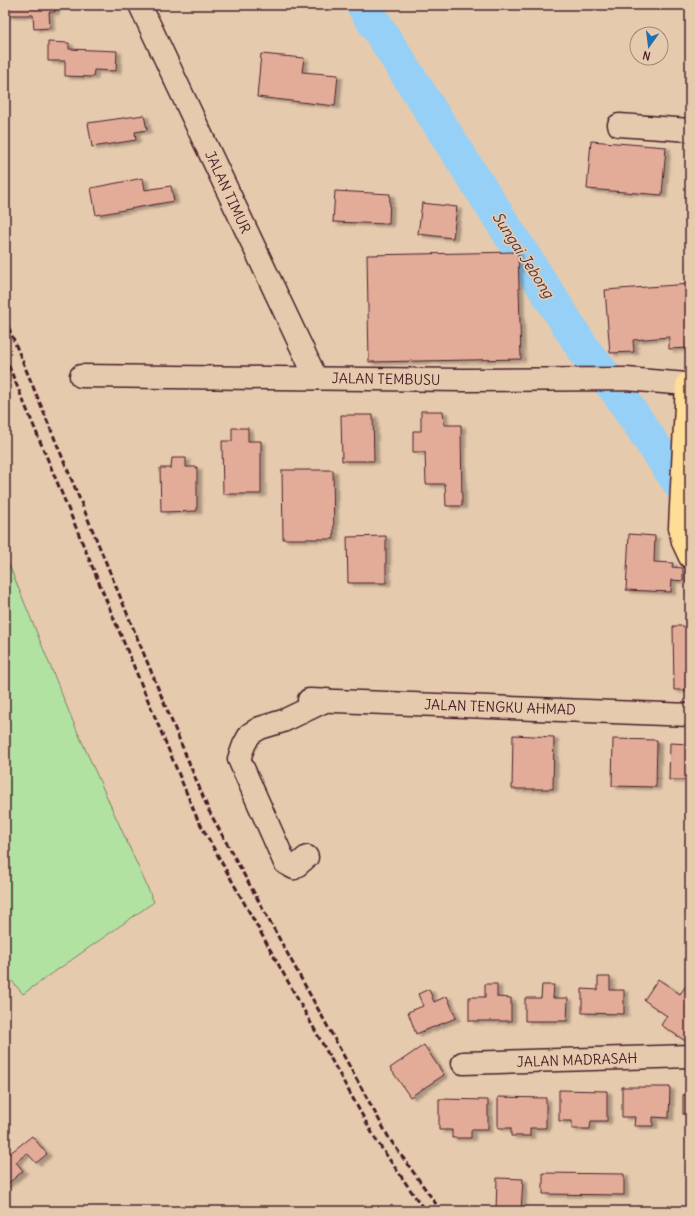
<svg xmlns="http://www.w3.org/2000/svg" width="695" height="1216" font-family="Delius,sans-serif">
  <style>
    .green { fill: #b1e2a2; stroke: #7e8066 }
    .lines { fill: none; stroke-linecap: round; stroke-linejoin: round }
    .river { stroke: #96d0f6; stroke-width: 34 }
    .building { fill: #e2ac99; stroke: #4a1f2b; filter: url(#shadow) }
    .minor-casing { stroke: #4a1f2b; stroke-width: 25 }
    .major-casing { stroke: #4a1f2b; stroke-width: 25 }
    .minor { stroke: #e6caad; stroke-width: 22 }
    .major { stroke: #fedd96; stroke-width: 22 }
    .rail { stroke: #4a1f2b; stroke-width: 3; stroke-dasharray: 6 3; stroke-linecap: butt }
    .labels { text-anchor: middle; stroke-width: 3.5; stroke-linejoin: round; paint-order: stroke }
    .street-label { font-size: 14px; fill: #4a1f2b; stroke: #e6caad }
    .water-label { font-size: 15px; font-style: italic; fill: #52313f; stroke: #e6caad }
  </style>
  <defs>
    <filter id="shadow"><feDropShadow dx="4.5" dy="2.5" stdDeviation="1" flood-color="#0004"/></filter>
  </defs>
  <rect width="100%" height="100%" fill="#e6caad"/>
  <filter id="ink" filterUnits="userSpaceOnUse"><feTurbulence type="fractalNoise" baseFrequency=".025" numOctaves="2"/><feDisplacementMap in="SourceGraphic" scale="8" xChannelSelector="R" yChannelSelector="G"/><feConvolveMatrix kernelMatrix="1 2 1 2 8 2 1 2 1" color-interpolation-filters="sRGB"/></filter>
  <g filter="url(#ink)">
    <polygon class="green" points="5,555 74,724 154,902 23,994 5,973"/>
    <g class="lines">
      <polyline class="river" points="363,5 586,353 617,391 690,499"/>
    </g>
    <g class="building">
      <polygon points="5,5 55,5 55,12 49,12 50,28 34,29 33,15 5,15"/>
      <polygon points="48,42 69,43 69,49 117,51 116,71 94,70 93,77 65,76 65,61 48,61"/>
      <polygon points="261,54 304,58 302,72 338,75 335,106 257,97"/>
      <polygon points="144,115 147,130 135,132 136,140 92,147 88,123"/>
      <polygon points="591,141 666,147 662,195 587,189"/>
      <polygon points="143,178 145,190 171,186 174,201 96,215 91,188"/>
      <polygon points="335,191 390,194 389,224 333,222"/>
      <polygon points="422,203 457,207 453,238 418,234"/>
      <polygon points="518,252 521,359 369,362 367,255"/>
      <polygon points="690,284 690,348 669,349 669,337 633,340 634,352 610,353 605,290"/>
      <polygon points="421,411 443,411 444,425 461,425 462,506 446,506 445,484 426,484 425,452 413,452 413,431 421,431"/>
      <polygon points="341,415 373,415 374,461 342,461"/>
      <polygon points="232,428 248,428 248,441 261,441 261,494 223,494 222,441 232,441"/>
      <polygon points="172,458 186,458 186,467 197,467 197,511 161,512 160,468 171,468"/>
      <polygon points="282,470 333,470 334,539 283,539"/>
      <polygon points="629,534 655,536 654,562 673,563 672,567 683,568 683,581 672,580 671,592 626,590"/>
      <polygon points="386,536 386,583 348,583 347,537"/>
      <polygon points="673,626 690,626 690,690 674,690"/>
      <polygon points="513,735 554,737 553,789 512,789"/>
      <polygon points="613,739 657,740 656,787 612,786"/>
      <polygon points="670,743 690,744 690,780 669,780"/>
      <polygon points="598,977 610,977 610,990 624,990 624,1014 582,1013 582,989 598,990"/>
      <polygon points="658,979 680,994 690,980 690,1038 687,1042 661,1025 667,1016 644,1000"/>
      <polygon points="485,984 497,984 497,997 511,998 511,1021 469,1021 469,997 485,997"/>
      <polygon points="542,985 554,985 553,998 568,998 567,1021 525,1021 525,998 541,998"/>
      <polygon points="429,989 434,1002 447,996 456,1018 416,1034 408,1012 423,1006 418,994"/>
      <polygon points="424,1045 444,1075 410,1097 390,1068"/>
      <polygon points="622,1087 670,1087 669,1118 653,1117 653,1126 634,1126 635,1117 622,1117"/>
      <polygon points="559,1090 607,1091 607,1121 591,1121 590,1129 572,1129 572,1121 559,1121"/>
      <rect x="683" y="1095" width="7" height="19"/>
      <polygon points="498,1097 546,1098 546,1128 530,1128 530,1136 511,1136 511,1128 498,1128"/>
      <polygon points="439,1099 488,1100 488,1130 471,1130 471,1138 452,1138 452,1130 439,1130"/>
      <polygon points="32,1136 47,1154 36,1163 27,1153 16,1162 23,1171 5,1186 5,1149 9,1154"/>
      <polygon points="543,1173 624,1174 624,1195 543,1194"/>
      <polygon points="497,1178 523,1179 521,1211 496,1211"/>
    </g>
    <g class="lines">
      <defs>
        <g id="minor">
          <polyline points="140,5 316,378"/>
          <polyline points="619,125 690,130"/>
          <polyline points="81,376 463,380 626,379 687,384"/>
          <polyline points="309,700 690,715"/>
          <polyline points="307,857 294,868 285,863 239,759 244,745 250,734 260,728 283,721 327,700"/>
          <polyline points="463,1063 690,1056"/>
        </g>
        <polyline id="major" points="690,384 687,384 680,528 683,542 690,557"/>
      </defs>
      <use href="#minor" class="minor-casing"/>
      <use href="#major" class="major-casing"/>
      <use href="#minor" class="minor"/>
      <use href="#major" class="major"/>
      <g class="rail">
        <polyline points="5,319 209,811 389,1138 441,1211"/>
        <polyline points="5,357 197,818 376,1140 425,1211"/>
      </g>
    </g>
  </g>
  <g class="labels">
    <g class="street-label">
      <text transform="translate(228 192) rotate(65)" y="5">JALAN TIMUR</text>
      <text transform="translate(386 379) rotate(1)" y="5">JALAN TEMBUSU</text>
      <text transform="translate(500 707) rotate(2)" y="5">JALAN TENGKU AHMAD</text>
      <text transform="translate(577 1060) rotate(-2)" y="5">JALAN MADRASAH</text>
    </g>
    <g class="water-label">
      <text transform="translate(523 255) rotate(57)" y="5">Sungai Jebong</text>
    </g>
  </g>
  <rect width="695" height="1216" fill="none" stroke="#e6caad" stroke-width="20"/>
  <rect x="10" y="10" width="675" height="1196" fill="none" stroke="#4a1f2b" stroke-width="1.5" filter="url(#ink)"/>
  <g transform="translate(649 46) rotate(194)"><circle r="19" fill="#e6caad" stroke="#a88679"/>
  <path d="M0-3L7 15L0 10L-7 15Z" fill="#1f6fb2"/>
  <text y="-6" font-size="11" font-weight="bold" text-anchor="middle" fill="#4a1f2b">N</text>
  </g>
</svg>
